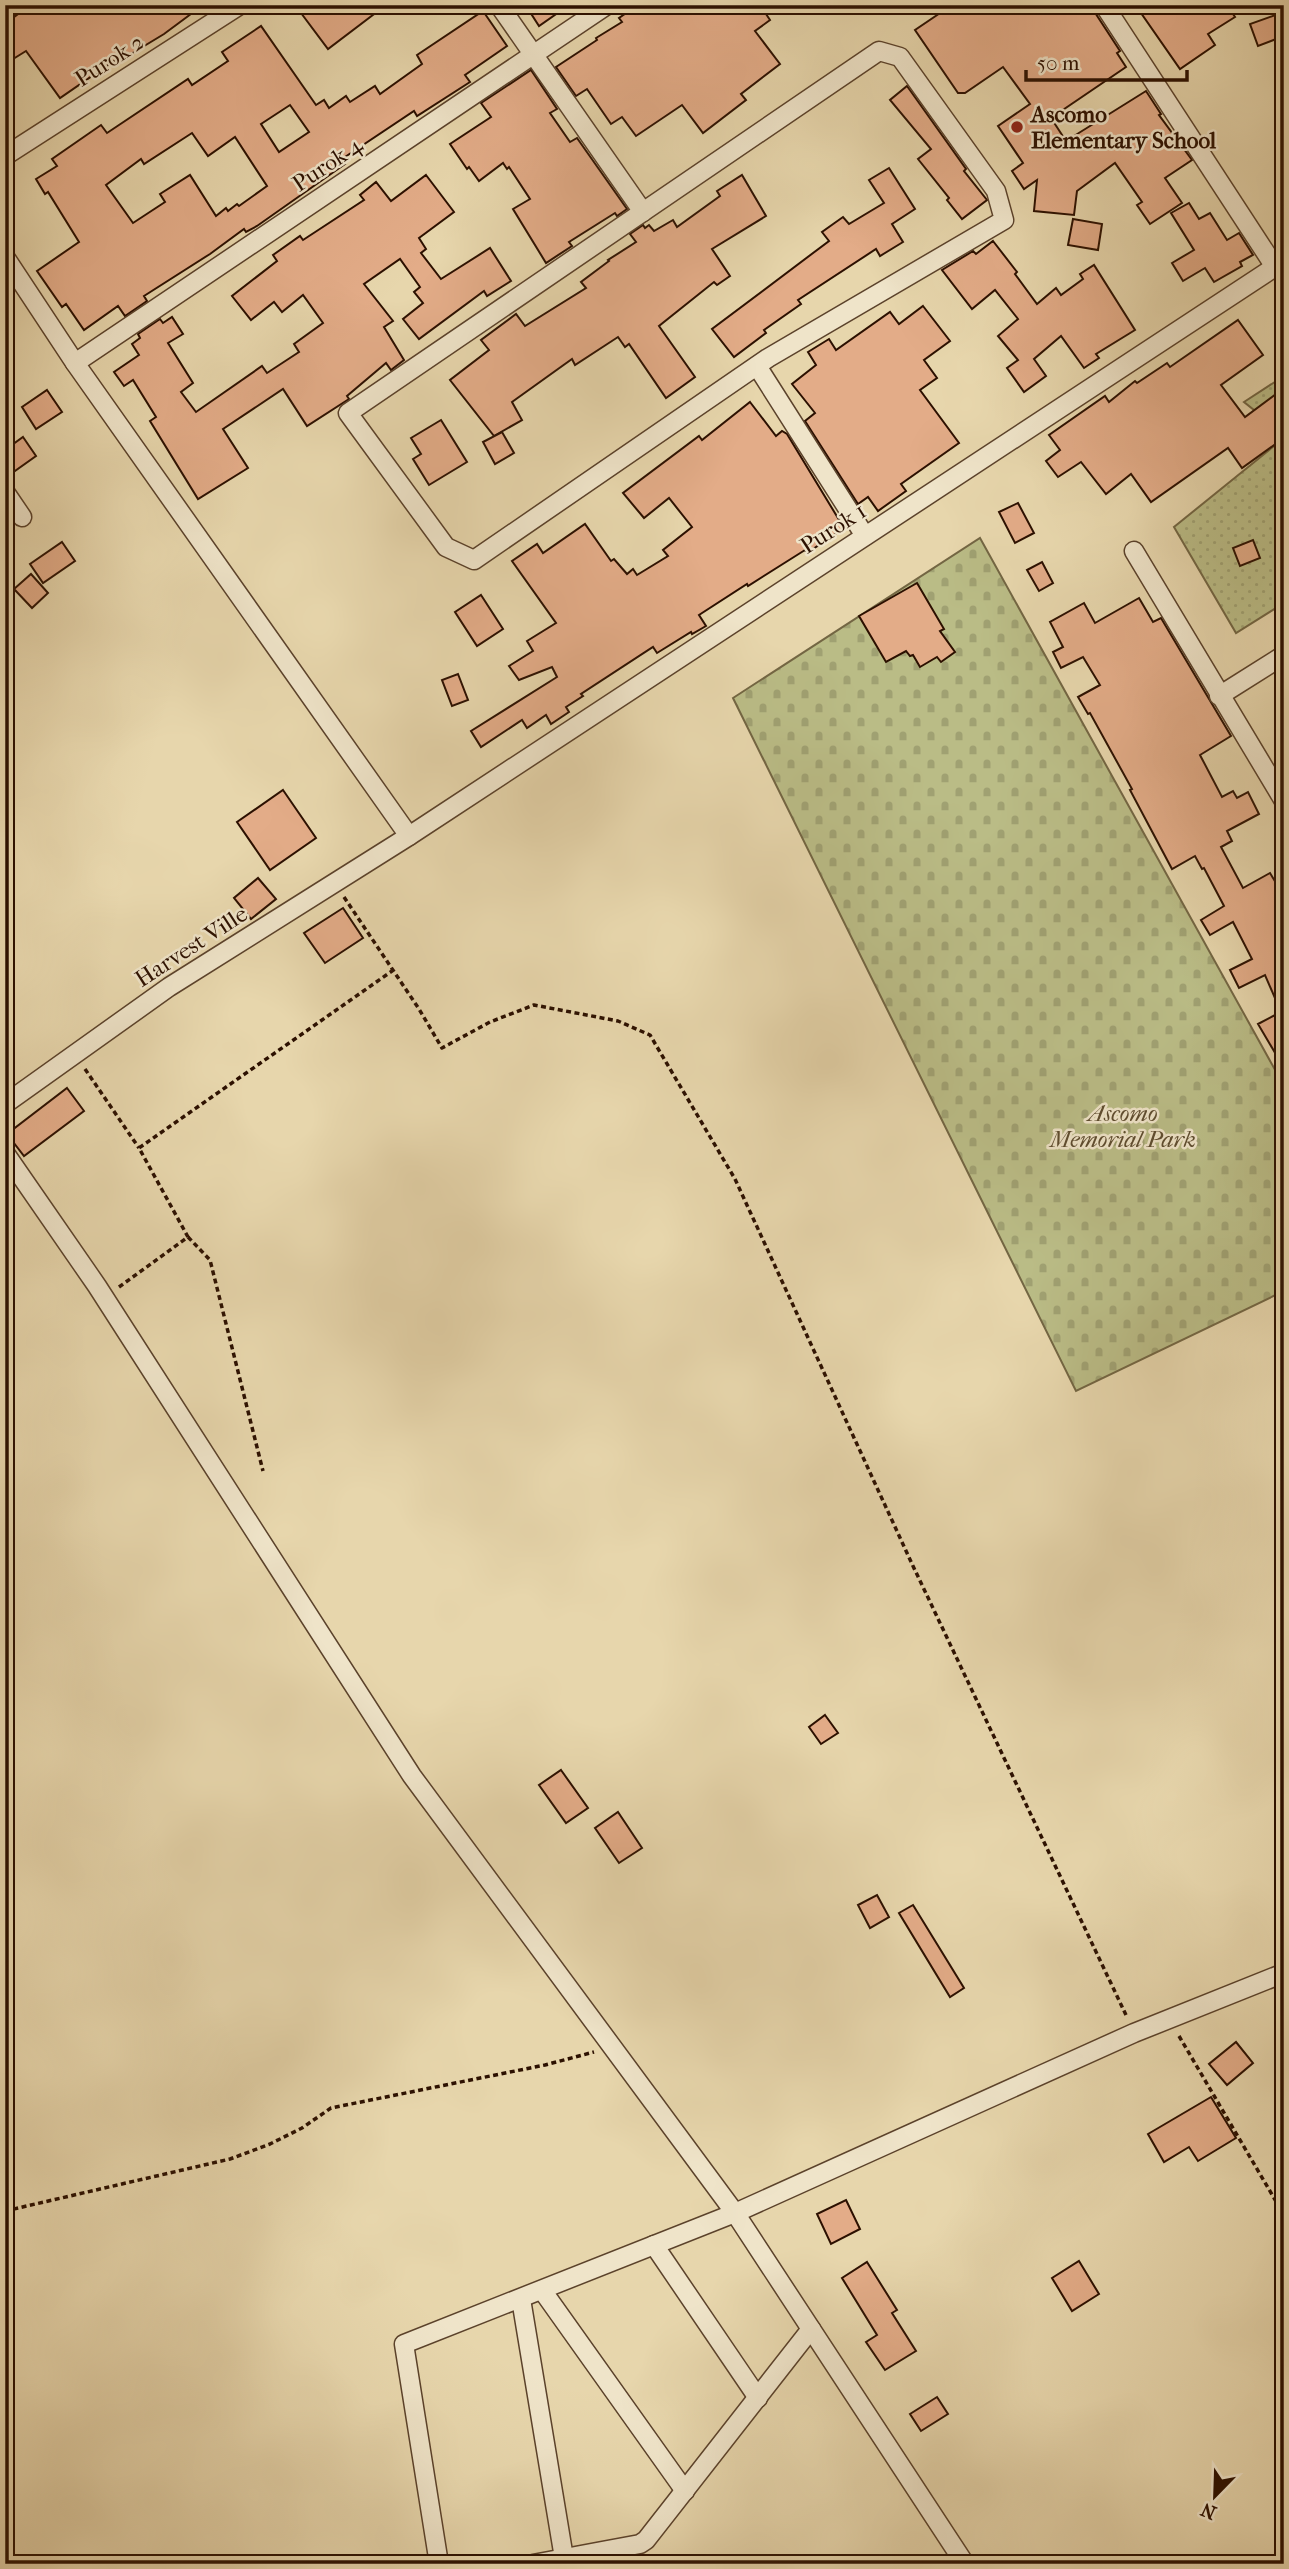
<svg xmlns="http://www.w3.org/2000/svg" width="1289" height="2569" font-family="'IM FELL French Canon',serif">
  <style>
    .grass { fill: url(#grass-dots); stroke: #736643; stroke-width: 2 }
    .cemetery { fill: url(#cemetery-stones); stroke: #736643; stroke-width: 2 }
    .building { fill: #e3ac88; stroke: #2c1000; stroke-width: 2; fill-rule: evenodd }
    .lines { fill: none; stroke-linecap: round; stroke-linejoin: round }
    .street-casing { stroke: #5b422b; stroke-width: 21 }
    .path { stroke: #2c1000; stroke-width: 3.5; stroke-dasharray: 5 3.5; stroke-linecap: butt }
    .street { stroke: #efe4c9; stroke-width: 18 }
    .poi-dot { fill: #8f2418; stroke: #efe4c9; stroke-width: 2.5 }
    .labels { text-anchor: middle; stroke-width: 5; stroke-linejoin: round; paint-order: stroke }
    .street-label { font-size: 23px; fill: #2c1000; stroke: #efe4c9 }
    .poi-label { font-size: 23px; font-weight: bold; fill: #2c1000; stroke: #efe4c9; text-anchor: start }
    .park-label { font-size: 23px; font-style: italic; fill: #5e4c2f; stroke: #efe4c9 }
  </style>
  <defs>
    <pattern id="grass-dots" width="8" height="8" patternUnits="userSpaceOnUse" patternTransform="scale(1.75)"><rect width="8" height="8" fill="#babc86"/><path d="M2 2h.1M6 6h.1" fill="none" stroke="#a0a172" stroke-width="1.8" stroke-linecap="round"/></pattern>
    <pattern id="cemetery-stones" width="16" height="16" patternUnits="userSpaceOnUse" patternTransform="scale(1.75)"><rect width="16" height="16" fill="#babc86"/><path d="M2 7V4a2 2 0 0 1 4 0v3zM10 15v-3a2 2 0 0 1 4 0v3z" fill="#a0a172"/></pattern>
  </defs>
  <rect width="100%" height="100%" fill="#e7d6ac"/>
  <filter id="stains"><feTurbulence type="fractalNoise" baseFrequency=".00286" numOctaves="4"/><feColorMatrix values="0 0 0 0 .2 0 0 0 0 .09 0 0 0 0 .02 0 0 0 .5 -.17"/></filter>
  <radialGradient id="worn" r=".72"><stop offset=".6" stop-color="#630" stop-opacity="0"/><stop offset="1" stop-color="#630" stop-opacity=".3"/></radialGradient>
  <g class="grass">
    <polygon points="1284,376 1284,434 1244,402"/>
    <polygon points="1284,438 1284,603 1236,633 1174,527"/>
  </g>
  <polygon class="cemetery" points="980,538 1284,1086 1284,1291 1076,1391 733,698"/>
  <g class="building">
    <polygon points="30,5 203,5 164,34 126,57 124,54 60,98 26,51 5,64 5,24"/>
    <polygon points="311,5 386,5 328,49 301,13"/>
    <polygon points="540,5 569,5 539,26 530,12"/>
    <polygon points="638,5 760,5 770,20 755,31 780,64 741,94 746,100 703,133 682,105 636,136 622,117 611,124 587,89 576,96 556,67 597,40 596,38 622,22 619,18"/>
    <polygon points="952,5 1090,5 1120,51 1117,53 1126,67 1051,118 1066,141 1146,91 1161,114 1159,115 1192,160 1165,178 1182,203 1150,224 1137,205 1142,202 1115,163 1077,191 1074,215 1034,211 1037,180 1024,189 1012,171 1023,163 998,126 1030,104 1003,67 965,93 958,93 915,30"/>
    <polygon points="1153,5 1227,5 1235,17 1208,34 1215,45 1180,69 1141,13"/>
    <path d="M483,11l24,35 -42,29 5,7 -53,34 -3,-5 -72,48 3,5 -88,62 -11,6 -2,-3 -34,25 -66,42 3,5 -22,15 -7,-10 -34,24 -18,-26 -4,3 -25,-36 42,-29 -31,-50 -3,2 -9,-15 21,-13 -5,-7 49,-34 6,8 81,-54 4,6 36,-24 -6,-9 39,-26 55,79 8,-5 5,8 17,-12 4,6 25,-16 5,8 42,-30 -5,-9zM290,105l19,27 -30,20 -18,-28zM192,133l16,23 27,-19 32,49 -28,20 -2,-2 -9,7 -2,-3 -10,8 -26,-41 -30,19 5,8 -32,21 -27,-38 35,-26 3,5z"/>
    <polygon points="1284,12 1284,36 1258,46 1250,24"/>
    <polygon points="531,70 557,109 550,113 570,142 577,138 627,209 617,216 615,213 569,242 572,246 546,263 513,209 530,199 509,167 507,169 503,163 479,181 469,167 467,169 450,144 491,117 481,103"/>
    <polygon points="907,86 966,169 964,171 987,200 962,219 947,200 949,198 918,159 931,149 890,100"/>
    <polygon points="889,168 915,209 892,224 903,242 880,256 876,249 798,300 801,304 764,330 766,333 734,357 712,329 829,241 822,232 843,217 849,224 884,203 869,180"/>
    <polygon points="426,175 454,212 419,238 426,249 421,253 441,279 490,248 511,281 487,296 484,291 419,339 403,319 423,303 414,292 420,287 400,259 364,284 393,321 384,327 404,360 391,370 386,363 347,396 349,399 307,426 283,389 223,429 248,468 198,499 150,421 156,417 133,380 124,386 114,372 139,355 132,344 140,338 138,334 160,319 163,323 172,317 183,334 168,343 193,383 181,392 196,412 262,366 267,373 299,352 294,344 323,323 303,295 282,312 274,302 251,320 232,296 277,261 273,255 300,236 303,240 364,200 360,195 376,182 391,201"/>
    <polygon points="742,175 766,216 712,249 730,276 717,285 714,282 659,326 695,377 666,398 629,344 625,347 618,337 575,365 572,359 512,402 522,420 494,436 450,380 489,350 481,340 516,314 525,326 586,288 581,282 609,261 608,260 636,242 630,234 643,225 645,228 649,225 654,231 673,220 677,227 720,196 717,191"/>
    <polygon points="1189,203 1199,219 1210,213 1227,240 1239,233 1253,255 1240,262 1242,266 1214,282 1205,268 1183,281 1172,263 1194,250 1171,213"/>
    <polygon points="1073,219 1102,224 1098,250 1068,245"/>
    <polygon points="993,241 1017,272 1015,274 1037,304 1056,288 1061,295 1083,279 1080,274 1094,265 1135,330 1096,354 1099,358 1084,368 1061,336 1034,359 1046,376 1024,392 1007,368 1018,360 998,336 1018,319 995,290 972,309 942,270 973,251 976,254"/>
    <polygon points="923,306 950,341 924,360 937,378 920,390 959,443 901,484 906,491 878,511 868,497 858,504 805,421 815,413 792,384 816,365 808,352 829,339 836,350 890,312 899,324"/>
    <polygon points="1238,320 1263,355 1221,385 1245,417 1284,388 1284,438 1242,468 1228,448 1151,502 1131,474 1106,494 1081,462 1058,477 1046,461 1060,450 1049,435 1105,396 1109,402 1135,381 1137,383 1167,363 1170,367"/>
    <polygon points="47,390 62,412 36,429 22,407"/>
    <polygon points="750,402 776,436 782,431 787,434 844,528 807,553 805,550 748,586 747,584 699,615 706,626 692,634 691,632 657,653 653,647 581,694 583,696 566,707 569,712 551,724 546,715 527,728 522,720 481,747 471,731 557,677 552,667 519,680 509,666 533,651 527,641 556,623 512,561 537,544 543,553 585,524 611,561 614,559 627,574 633,569 637,575 668,556 663,550 692,527 669,498 644,518 623,493 699,436 702,440"/>
    <polygon points="441,420 467,462 429,485 413,459 421,454 411,438"/>
    <polygon points="502,432 514,453 495,464 483,442"/>
    <polygon points="23,437 36,456 5,478 5,450"/>
    <polygon points="1018,503 1034,533 1015,543 999,512"/>
    <polygon points="1253,540 1260,558 1240,566 1233,548"/>
    <polygon points="62,542 75,561 43,583 30,564"/>
    <polygon points="1042,562 1053,583 1039,591 1027,570"/>
    <polygon points="31,574 48,593 32,608 14,589"/>
    <polygon points="917,583 944,629 940,631 955,652 941,662 937,657 920,667 913,655 910,656 906,651 886,662 859,616"/>
    <polygon points="481,595 503,629 477,646 455,612"/>
    <polygon points="1139,598 1153,622 1161,618 1231,736 1200,755 1222,797 1233,791 1237,798 1248,792 1259,814 1227,831 1232,841 1221,847 1243,888 1270,873 1284,896 1284,1068 1258,1024 1281,1012 1265,975 1239,988 1230,970 1252,959 1233,922 1210,935 1201,920 1224,906 1204,868 1202,869 1195,856 1172,869 1130,790 1132,789 1090,713 1088,714 1078,697 1100,685 1083,657 1061,668 1053,652 1063,647 1050,622 1084,603 1095,623"/>
    <polygon points="458,674 468,700 452,706 442,680"/>
    <polygon points="283,790 316,838 270,870 237,822"/>
    <polygon points="258,878 276,899 251,919 234,898"/>
    <polygon points="343,908 363,938 325,963 304,933"/>
    <polygon points="67,1088 84,1111 24,1156 7,1134"/>
    <polygon points="825,1715 838,1733 821,1744 809,1727"/>
    <polygon points="561,1770 588,1808 566,1823 539,1785"/>
    <polygon points="618,1812 642,1848 619,1863 595,1828"/>
    <polygon points="877,1895 889,1917 870,1928 858,1905"/>
    <polygon points="913,1905 964,1988 950,1997 899,1913"/>
    <polygon points="1236,2042 1253,2063 1227,2085 1209,2064"/>
    <polygon points="1211,2097 1236,2138 1198,2161 1189,2147 1164,2162 1148,2134"/>
    <polygon points="846,2200 860,2229 831,2244 817,2214"/>
    <polygon points="1079,2261 1099,2294 1072,2311 1052,2278"/>
    <polygon points="867,2262 897,2310 892,2313 916,2351 885,2370 866,2342 877,2335 842,2278"/>
    <polygon points="937,2397 948,2414 921,2431 910,2414"/>
  </g>
  <g class="lines">
    <defs>
      <g id="street">
        <polyline points="499,5 643,212"/>
        <polyline points="1104,5 1275,267"/>
        <polygon points="879,51 900,57 996,191 1004,220 768,358 474,560 446,547 348,413"/>
        <polyline points="5,156 240,5"/>
        <polyline points="5,257 75,363 409,836"/>
        <polyline points="75,363 607,5"/>
        <polyline points="757,366 865,536"/>
        <polyline points="5,492 22,517"/>
        <polyline points="1134,551 1284,801"/>
        <polyline points="1219,696 1284,655"/>
        <polyline points="5,1104 169,987 409,836 1284,261"/>
        <polyline points="5,1153 97,1286 412,1776 735,2213 965,2564"/>
        <polyline points="654,2245 758,2398"/>
        <polyline points="542,2290 685,2491"/>
        <polyline points="521,2299 564,2558"/>
        <polyline points="439,2564 404,2344 735,2213 1134,2033 1284,1973"/>
        <polyline points="533,2564 640,2544 646,2540 811,2329"/>
      </g>
    </defs>
    <use href="#street" class="street-casing"/>
    <g class="path">
      <polyline points="344,897 419,1009 442,1048 490,1022 534,1005 618,1021 650,1035 735,1179 913,1566 1126,2015"/>
      <polyline points="85,1069 139,1148"/>
      <polyline points="188,1237 210,1260 263,1471"/>
      <polyline points="119,1287 188,1237 139,1148 392,971"/>
      <polyline points="1179,2036 1284,2215"/>
      <polyline points="5,2211 230,2159 270,2144 302,2128 331,2108 545,2065 594,2052"/>
    </g>
    <use href="#street" class="street"/>
  </g>
  <circle class="poi-dot" cx="1017" cy="127" r="7"/>
  <g class="labels">
    <g class="street-label">
      <text transform="translate(109 60) rotate(-33)" y="8">Purok 2</text>
      <text transform="translate(327 164) rotate(-34)" y="8">Purok 4</text>
      <text transform="translate(833 528) rotate(-33)" y="8">Purok 1</text>
      <text transform="translate(191 946) rotate(-33)" y="8">Harvest Ville</text>
    </g>
    <g class="poi-label">
      <text x="1031" y="122">Ascomo<tspan x="1031" dy="26">Elementary School</tspan></text>
    </g>
    <g class="park-label">
      <text x="1123" y="1121">Ascomo<tspan x="1123" dy="26">Memorial Park</tspan></text>
    </g>
  </g>
  <rect width="1289" height="2569" fill="none" stroke="#e7d6ac" stroke-width="28"/>
  <rect x="7" y="7" width="1275" height="2555" fill="none" stroke="#2c1000" stroke-width="3.5"/>
  <rect x="14" y="14" width="1261" height="2541" fill="none" stroke="#2c1000" stroke-width="2"/>
  <g transform="translate(1215 2496) rotate(203)" stroke="#efe4c9" stroke-width="5" paint-order="stroke">
  <path d="M0-5L12 26L0 18L-12 26Z" fill="#2c1000"/>
  <text y="-10" font-size="19" font-weight="bold" text-anchor="middle" fill="#2c1000">N</text>
  </g>
  <path d="M1026 70v10h161v-10" fill="none" stroke="#2c1000" stroke-width="3.5"/>
  <text x="1037" y="70" font-size="21" fill="#2c1000" stroke="#efe4c9" stroke-width="5" paint-order="stroke">50 m</text>
  <rect width="100%" height="100%" filter="url(#stains)"/>
  <rect width="100%" height="100%" fill="url(#worn)"/>
</svg>
